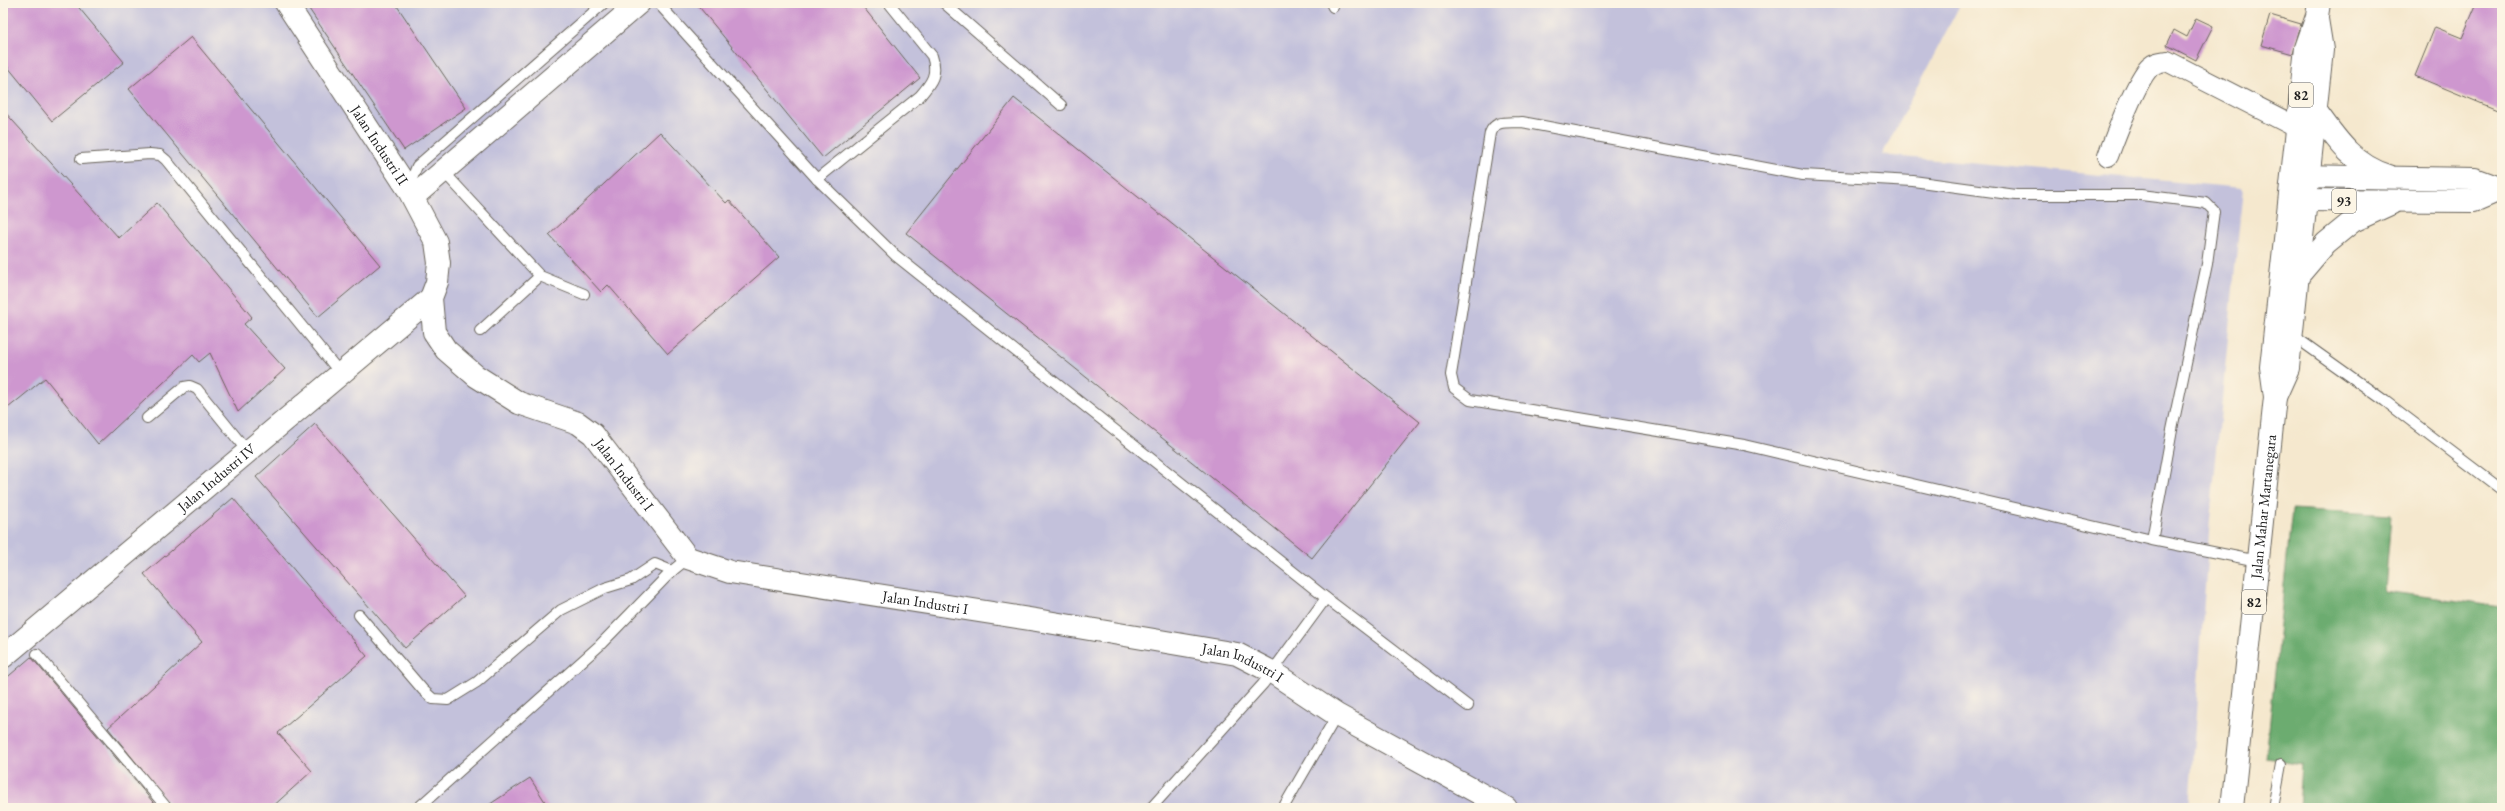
<svg xmlns="http://www.w3.org/2000/svg" width="2505" height="811" font-family="'EB Garamond',serif">
  <style>
    .industrial { fill: #c3c1db }
    .forest { fill: #6cac6f; stroke: #446446 }
    .building { fill: #ce97cf }
    .lines { fill: none; stroke-linecap: round; stroke-linejoin: round }
    .lane-casing { stroke: #68635a; stroke-width: 12 }
    .street-casing { stroke: #68635a; stroke-width: 22 }
    .secondary-casing { stroke: #68635a; stroke-width: 24 }
    .primary-casing { stroke: #68635a; stroke-width: 24 }
    .lane { stroke: #fff; stroke-width: 10 }
    .street { stroke: #fff; stroke-width: 20 }
    .secondary { stroke: #fff; stroke-width: 22 }
    .primary { stroke: #fff; stroke-width: 22 }
    .labels { text-anchor: middle; stroke-width: 4; stroke-linejoin: round; paint-order: stroke }
    .shield { fill: #fcf5e5; stroke: #5f5d58; stroke-width: 1 }
    .shield-label { font-size: 14px; font-weight: bold; fill: #1c1c1c }
    .street-label { font-size: 15px; fill: #1c1c1c; stroke: #fcf5e5 }
  </style>
  <rect width="100%" height="100%" fill="#fcf5e5"/>
  <filter id="ink" filterUnits="userSpaceOnUse"><feTurbulence type="fractalNoise" baseFrequency=".025" numOctaves="2"/><feDisplacementMap in="SourceGraphic" scale="8" xChannelSelector="R" yChannelSelector="G"/><feConvolveMatrix kernelMatrix="1 2 1 2 8 2 1 2 1" color-interpolation-filters="sRGB"/></filter>
  <filter id="wash" filterUnits="userSpaceOnUse"><feTurbulence type="fractalNoise" baseFrequency=".012" numOctaves="4" result="noise"/><feDisplacementMap in="SourceGraphic" scale="16" xChannelSelector="R" yChannelSelector="G"/><feGaussianBlur stdDeviation="0.9" result="paint"/><feColorMatrix in="noise" values="0 0 0 0 0 0 0 0 0 0 0 0 0 0 0 0 0 1.4 0 .05"/><feComposite in="paint" operator="in"/></filter>
  <g filter="url(#wash)">
    <rect width="100%" height="100%" fill="#f5e8ce"/>
    <polygon class="industrial" points="3,3 1961,3 1882,155 2243,188 2210,519 2189,808 3,808"/>
    <polygon class="forest" points="2292,509 2391,515 2385,591 2502,607 2502,808 2299,808 2302,764 2266,758"/>
    <g id="blocks">
      <g class="building">
        <polygon points="3,3 75,3 124,62 52,121 3,61"/>
        <polygon points="305,3 395,3 466,108 404,150"/>
        <polygon points="696,3 860,3 920,78 823,158"/>
        <polygon points="2477,3 2502,3 2502,112 2415,76 2435,27 2462,38"/>
        <polygon points="2270,15 2301,24 2293,54 2261,45"/>
        <polygon points="2196,18 2213,26 2196,60 2167,45 2174,30 2187,37"/>
        <polygon points="191,37 380,265 318,317 129,89"/>
        <polygon points="1014,98 1420,422 1312,558 906,233"/>
        <polygon points="3,110 119,238 157,203 252,317 244,324 285,369 238,412 210,353 199,362 193,355 98,444 45,378 3,412"/>
        <polygon points="660,132 726,203 729,200 779,257 668,354 608,285 601,292 549,235"/>
        <polygon points="315,424 464,596 405,648 256,477"/>
        <polygon points="233,498 367,656 278,733 312,771 271,808 173,808 108,728 202,642 144,574"/>
        <polygon points="31,657 32,658 158,808 3,808 3,681"/>
        <polygon points="530,778 549,808 484,808"/>
      </g>
    </g>
  </g>
  <g filter="url(#ink)">
    <use href="#blocks" fill-opacity="0" stroke="#68635a" stroke-width="1"/>
    <g class="lines">
      <defs>
        <g id="lane">
          <polyline points="658,3 817,179 895,255 1326,598 1468,706"/>
          <polyline points="944,3 1061,105"/>
          <polyline points="1331,3 1333,7"/>
          <polyline points="81,159 150,154 160,155 166,160 341,374"/>
          <polyline points="443,171 540,276 584,294"/>
          <path d="M817,179l103,-83c12,-14 18,-22 12,-40l-43,-53"/>
          <polyline points="408,189 417,166 604,3"/>
          <polyline points="480,331 540,276"/>
          <polyline points="2291,334 2385,401 2502,490"/>
          <polyline points="147,418 184,387 190,386 197,389 248,452"/>
          <path d="M2152,540l20,-110 35,-166 7,-53 -8,-8 -65,-8h-125l-103,-14 -110,-6 -281,-53c-13,1 -27,-3 -32,11l-39,242 3,13 16,12 274,45 408,95 106,21"/>
          <polyline points="359,615 423,690 433,699 448,700 477,682 561,610 605,588 631,580 655,564 672,571"/>
          <polyline points="37,654 167,808"/>
          <polyline points="418,808 599,646 672,571 688,558"/>
          <polyline points="1151,808 1263,684 1326,598"/>
          <polyline points="1283,808 1337,715"/>
          <polyline points="2273,808 2281,764"/>
        </g>
        <path id="street" d="M2108,156c7,-19 29,-77 42,-89 5,-5 11,-5 17,-6l131,67"/>
        <g id="secondary">
          <path id="s1" d="M286,3l122,186 28,53 3,21 -2,19 -6,16 3,34 12,18 30,26 43,27 59,20 15,11 95,124 42,14 306,48 201,34 35,18 65,43 169,93"/>
          <polyline points="413,197 639,3"/>
          <path id="s2" d="M3,657l428,-359"/>
        </g>
        <g id="primary">
          <path d="M2316,111c20,28 38,55 73,65"/>
          <polyline points="2296,176 2475,179 2502,189"/>
          <polyline points="2293,200 2474,201 2502,189"/>
          <polyline points="2298,276 2326,243 2353,221 2392,203"/>
          <polyline points="2275,397 2288,368 2322,50 2317,19"/>
          <path id="s3" d="M2232,808l43,-411 -4,-30 35,-319 11,-32 2,-13"/>
        </g>
      </defs>
      <use href="#lane" class="lane-casing"/>
      <use href="#street" class="street-casing"/>
      <use href="#secondary" class="secondary-casing"/>
      <use href="#primary" class="primary-casing"/>
      <use href="#lane" class="lane"/>
      <use href="#street" class="street"/>
      <use href="#secondary" class="secondary"/>
      <use href="#primary" class="primary"/>
    </g>
  </g>
  <g class="labels">
    <g class="shield">
      <rect x="2289" y="83" width="24" height="24" rx="3"/>
      <rect x="2332" y="189" width="24" height="24" rx="3"/>
      <rect x="2242" y="590" width="24" height="24" rx="3"/>
    </g>
    <g class="shield-label">
      <text x="2301" y="100">82</text>
      <text x="2344" y="206">93</text>
      <text x="2254" y="607">82</text>
    </g>
    <g class="street-label">
      <text dy="5" stroke="none"><textPath href="#s1" startOffset="170">Jalan Industri II</textPath></text>
      <text dy="5" stroke="none"><textPath href="#s1" startOffset="618">Jalan Industri I</textPath></text>
      <text dy="5" stroke="none"><textPath href="#s2" startOffset="279">Jalan Industri IV</textPath></text>
      <text dy="5" stroke="none"><textPath href="#s3" startOffset="303">Jalan Mahar Martanegara</textPath></text>
      <text dy="5" stroke="none"><textPath href="#s1" startOffset="965">Jalan Industri I</textPath></text>
      <text dy="5" stroke="none"><textPath href="#s1" startOffset="1289">Jalan Industri I</textPath></text>
    </g>
  </g>
  <rect width="2505" height="811" fill="none" stroke="#fcf5e5" stroke-width="16"/>
</svg>
